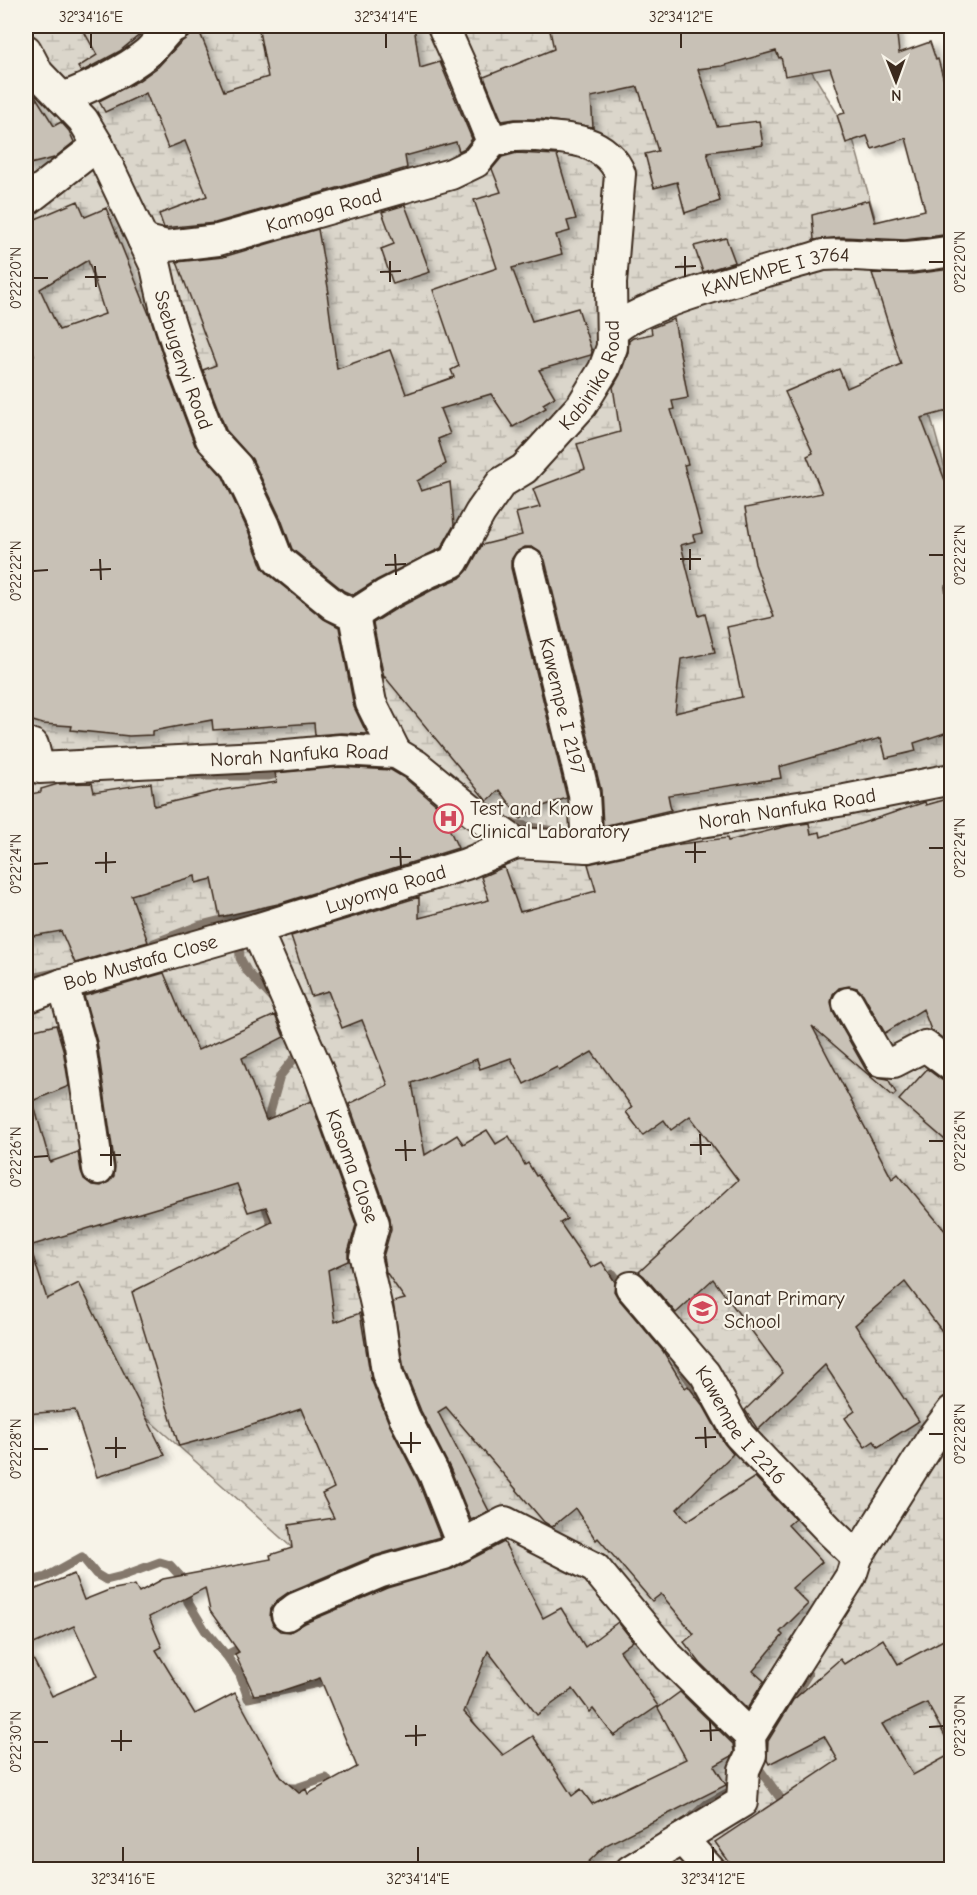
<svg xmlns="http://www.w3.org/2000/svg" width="977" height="1895" font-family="'Comic Neue',sans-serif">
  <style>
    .wetland { fill: url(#wetland-marsh); stroke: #8b8074; stroke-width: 1.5 }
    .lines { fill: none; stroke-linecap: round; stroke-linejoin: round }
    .stream { stroke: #84786c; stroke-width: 9 }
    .building { fill: #c8c1b6; stroke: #3b2a1e; stroke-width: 1.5; fill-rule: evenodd; filter: url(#shadow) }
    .street-casing { stroke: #3b2a1e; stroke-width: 34 }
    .street { stroke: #f7f3e8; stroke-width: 30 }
    .ticks { fill: none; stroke: #3b2a1e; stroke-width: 2 }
    .labels { text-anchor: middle; stroke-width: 4.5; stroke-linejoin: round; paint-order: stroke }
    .street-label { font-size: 20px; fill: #3b2a1e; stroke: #f7f3e8 }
    .poi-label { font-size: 20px; fill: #3b2a1e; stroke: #f7f3e8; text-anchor: start }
    .neatline { fill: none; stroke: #3b2a1e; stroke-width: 2 }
    .ticks-label { font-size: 15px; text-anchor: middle; fill: #3b2a1e }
  </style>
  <defs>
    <pattern id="wetland-marsh" width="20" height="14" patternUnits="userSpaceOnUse" patternTransform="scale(1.5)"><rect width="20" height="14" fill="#dbd6cb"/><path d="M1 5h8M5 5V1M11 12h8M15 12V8" fill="none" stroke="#bdb8ae"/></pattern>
    <filter id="shadow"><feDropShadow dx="5.5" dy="5.5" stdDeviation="3" flood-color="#0004"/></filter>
  </defs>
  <rect width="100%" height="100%" fill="#f7f3e8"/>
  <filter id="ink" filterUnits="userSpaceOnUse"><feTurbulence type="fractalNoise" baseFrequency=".0167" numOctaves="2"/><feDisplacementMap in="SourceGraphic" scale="12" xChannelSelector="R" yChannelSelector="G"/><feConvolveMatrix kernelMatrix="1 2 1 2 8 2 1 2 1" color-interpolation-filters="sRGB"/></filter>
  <g filter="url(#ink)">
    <polygon class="wetland" points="26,26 784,26 853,139 951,490 951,1869 561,1869 459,1697 26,1310"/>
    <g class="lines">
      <g class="stream">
        <polyline points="367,765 406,772"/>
        <polyline points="177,774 197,776 269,776 303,767"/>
        <polyline points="504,822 558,832"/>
        <polyline points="609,823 652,818"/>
        <polyline points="239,938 240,958 247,971 275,1001"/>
        <polyline points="154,943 201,925 266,909 322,891 356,883"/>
        <polyline points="26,979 55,973"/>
        <polyline points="261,1128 266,1126 280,1076 301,1050"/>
        <polyline points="263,1197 274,1233"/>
        <polyline points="613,1274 625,1290"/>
        <polyline points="677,1362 705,1403"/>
        <polyline points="26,1582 46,1577 82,1557 96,1574 106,1580 122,1576 160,1562 170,1565 181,1577 188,1602 205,1630 226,1655 240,1675 248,1698 318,1683 330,1676"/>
        <polyline points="226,1655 248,1644"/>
        <polyline points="759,1754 808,1674"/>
        <polyline points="754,1762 786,1806"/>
        <polyline points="283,1788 296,1788 326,1778 335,1791"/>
        <polyline points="692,1817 707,1804 729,1792 735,1783"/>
        <polyline points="603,1870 627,1861"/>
      </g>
    </g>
    <g class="building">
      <polygon points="81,26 140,26 143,32 120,51 81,72 78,67 97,55"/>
      <polygon points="192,26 195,35 200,33 224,91 268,77 258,26 414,26 420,68 440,62 472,139 465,148 459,151 456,142 405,156 407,168 215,223 164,228 159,214 207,196 185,141 168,148 146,93 105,112 99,101 138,81 158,67 180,43 188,37"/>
      <polygon points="549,26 869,26 869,27 896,26 899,53 930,42 936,60 938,59 951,106 951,234 905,240 842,237 814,240 812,215 869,200 875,222 925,210 906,138 872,149 867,136 846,143 837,115 845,113 830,68 785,76 781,57 779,58 776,51 722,66 698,69 717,126 759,121 763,145 707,152 720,201 685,213 677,182 654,188 645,154 658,151 638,87 591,97 593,127 541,119 515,119 502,121 484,77 554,49"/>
      <polygon points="26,85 34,94 54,126 61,122 69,131 74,142 54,158 26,165"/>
      <polygon points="517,153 557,155 576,219 567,221 570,231 556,235 562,254 512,268 532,321 578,308 592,352 591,355 539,370 555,397 543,404 546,408 513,427 491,394 440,409 450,434 438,439 446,464 417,481 421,491 450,482 454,525 441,548 377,580 353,595 344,591 292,549 281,519 252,459 226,430 203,370 216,365 177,262 223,257 318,229 329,293 327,293 337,369 390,350 406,394 454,377 451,370 459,366 433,290 497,268 474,200 501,192 492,169 502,157"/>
      <path d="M78,201l7,16 21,-9 45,111 19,60 25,66 28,32 26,56 13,34 5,6 57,46 15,8 15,80 13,27 -26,-1 -26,2 -1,-12 -101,7 -1,-10 -60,11v4l-23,1 -58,-6 1,-4 -29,-2 -17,-5v-140h4l-4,-32v-190l8,-2 -8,-30v-102zM88,260l17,54 -46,16 -19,-41z"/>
      <polygon points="405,205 430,272 393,284 381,249 394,244 382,212"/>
      <polygon points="726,238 735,262 703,272 694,246"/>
      <polygon points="951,269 951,410 921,418 946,483 951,504 951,585 945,586 951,636 951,731 914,743 916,751 886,758 881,738 779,767 781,778 668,795 671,810 603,826 601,790 545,560 540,552 532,547 525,547 516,552 511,560 511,568 567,798 534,809 521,819 500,790 487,801 486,800 385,677 384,678 373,623 394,610 436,588 460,578 468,570 482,545 522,535 516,513 540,507 533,489 585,469 577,444 620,432 613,387 620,375 628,353 629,341 633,338 652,334 651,328 674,319 688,398 672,401 674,409 671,410 688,464 684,465 702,533 693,535 695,541 681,545 699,616 705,614 715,652 681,659 675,713 742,697 727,627 774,617 755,564 745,508 822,493 807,456 813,453 785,392 839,369 847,388 901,364 872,273 913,274"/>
      <polygon points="340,767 391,770 406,779 439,807 458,848 278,904 220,917 212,879 196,883 195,876 131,895 148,942 75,963 61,931 26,937 26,795 41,792 41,789 58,784 92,783 94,792 151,783 154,806 222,790 277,782 275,773"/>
      <polygon points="951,798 951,1044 931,1030 923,1009 885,1033 863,994 857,988 849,986 839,988 833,994 831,1002 833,1012 866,1070 872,1076 888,1079 896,1093 893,1096 812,1026 892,1179 898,1174 951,1238 951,1343 905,1282 855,1325 919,1421 878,1447 874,1441 865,1447 845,1418 855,1411 825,1365 758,1430 745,1410 783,1373 713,1279 676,1313 644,1276 639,1272 738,1180 690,1116 671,1130 664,1120 643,1135 626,1112 632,1107 592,1052 559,1071 557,1067 524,1084 511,1058 480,1069 477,1059 412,1083 425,1155 457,1135 463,1144 487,1130 496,1144 509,1136 525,1165 528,1163 536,1176 538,1175 567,1219 560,1223 591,1268 602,1262 615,1282 614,1291 618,1298 663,1351 685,1388 688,1386 704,1407 724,1443 733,1454 677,1509 687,1521 755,1477 795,1519 788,1525 822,1562 792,1588 808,1604 780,1632 783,1635 753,1671 764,1681 747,1709 701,1664 684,1642 694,1634 661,1594 652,1601 598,1538 596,1540 575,1508 552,1527 544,1522 446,1407 438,1412 489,1511 471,1520 450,1468 421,1411 404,1369 393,1302 405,1299 386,1272 383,1257 391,1229 390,1218 349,1104 388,1085 362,1020 342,1028 328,991 311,996 291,936 419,897 419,918 489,900 481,877 504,867 520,912 596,891 588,864 680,844 727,838 728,841 788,826 809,823 811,834 820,832 821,837 925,802 926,805"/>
      <path d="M164,973l17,41 17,36 77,-35 9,22 -42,21 24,62 45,-19 45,124 -8,27v9l-20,9 7,52 25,-9 11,66 19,47 28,55 22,56 -66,19 -85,36 -13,9 -5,7 -1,9 3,8 7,6 10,1 15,-9 82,-35 65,-19 52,-27 39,76 18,-10 24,39 33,-25 15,19 -13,10 38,55 -44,30 -21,-27 -3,3 -17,-23 -36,26 -49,-64 -24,61 39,43 30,-19 39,60 9,-7 11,15 94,-45 -28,-51 22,-16 53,52 1,8 -2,4 -18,10 12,19 -120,60 -25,24h-555v-276l48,-19 10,26 25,-10 26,-5 4,7 24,-13 108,-20 -1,-4 22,-7 -3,-23 45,-7 -12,-24 12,-6 -33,-79 -64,21 -58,16 -47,-154 140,-70 -6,-15 -18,5 -11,-28 -211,63v-215l30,-7 7,24 6,37 -42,17 6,-1 17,60 28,-10 3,19 3,8 8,6 9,1 8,-4 5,-6 1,-9 -18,-125 -13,-46zM205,1588l5,23 29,41 -4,2 19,41 24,-3 42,-14 37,89 -49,27 -2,-5 -7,4 -18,-16 -46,-84 -40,21 -39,-64 6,-3 -13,-30zM74,1626l23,50 -45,20 -25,-49z"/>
      <polygon points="927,1069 942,1080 951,1083 951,1145 899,1100"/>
      <polygon points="31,1250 47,1299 79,1283 165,1455 97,1477 75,1410 26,1414 26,1251"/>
      <polygon points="951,1636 951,1747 927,1703 882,1724 913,1775 951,1754 951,1869 734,1869 715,1842 838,1760 824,1736 769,1764 767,1760 768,1741 793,1700 840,1659 844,1664 883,1639 898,1664"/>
    </g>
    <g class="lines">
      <defs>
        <g id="street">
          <polyline points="443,26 465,75 492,142"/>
          <path id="s1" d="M26,50l12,23 45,47 15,25 58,122 10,44 20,62 25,66 26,28 28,59 13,34 57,46 19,9 17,88 25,50"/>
          <path d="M62,98c25,-9 65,-28 85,-45 8,-7 15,-17 23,-25l5,-2"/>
          <polyline points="26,201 98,145"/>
          <path id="s2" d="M143,240l24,6 51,-6 233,-66 25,-12 16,-20"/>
          <path id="s3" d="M612,333c22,-30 170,-65 211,-78 26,-2 50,2 76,2 18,0 35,-3 53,-6"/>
          <path id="s4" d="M528,564l56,230 3,53"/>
          <path id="s5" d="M354,615l31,-20 44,-23 24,-10 27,-49 21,-30 23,-14 58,-64 22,-36 8,-22 -1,-64 9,-109c-5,-15 -19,-26 -34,-31 -13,-5 -56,-8 -71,-7 -7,1 -15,4 -23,6"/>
          <path id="s6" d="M26,743l7,2 6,23 237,-12 64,-6 56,3 20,12 57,47 43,31 71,4 107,-24 151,-23 107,-21"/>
          <path id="s7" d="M256,929l63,144 55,151 -9,33 15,65 7,51 18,45 29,56 28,71"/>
          <polyline points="63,984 80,1045 98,1169"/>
          <path id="s8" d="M26,998l37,-14 193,-55 210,-65 50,-21"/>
          <polyline points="848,1003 881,1061 894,1062 925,1046 952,1066"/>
          <path id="s9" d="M631,1287l74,87 34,61 91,96 27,26"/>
          <polyline points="287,1615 296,1608 381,1572 444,1554 505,1522 595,1568 668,1656 750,1736"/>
          <polyline points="682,1839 710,1870"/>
          <polyline points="631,1870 742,1802 744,1770 751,1755 750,1736 851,1576 857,1557 934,1435 952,1411"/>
        </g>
      </defs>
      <use href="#street" class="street-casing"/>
      <use href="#street" class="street"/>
    </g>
  </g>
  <path class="ticks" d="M91,33v15M386,33v15M681,33v15M685,256v21M390,261v21M929,262h15M95,266l1,21M675,267l21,-1M380,272l21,-1M85,277h21M33,278h15M690,549v21M395,554l1,21M929,555h15M100,559l1,21M680,559h21M385,565l21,-1M90,570l21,-1M33,571l15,-1M695,842v21M400,847l1,21M929,848h15M106,852v21M685,852h21M390,857h21M95,863l21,-1M33,864l15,-1M700,1134l1,21M405,1140l1,21M929,1141h15M111,1145v21M690,1145h21M395,1150h21M100,1155h21M33,1157l15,-1M705,1427l1,21M411,1432v21M929,1434h15M116,1437v21M695,1438l21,-1M400,1443h21M105,1448h21M33,1449h15M710,1720l1,21M416,1725v21M929,1727l15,-1M121,1730v21M700,1731l21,-1M405,1736l21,-1M111,1741h21M33,1742h15M123,1847v15M418,1847v15M713,1847v15"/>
  <defs>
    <symbol id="hospital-ring" viewBox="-11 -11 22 22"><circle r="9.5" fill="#f7f3e8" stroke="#d1495b" stroke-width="1.5"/><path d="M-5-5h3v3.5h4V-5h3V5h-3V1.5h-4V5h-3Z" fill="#d1495b"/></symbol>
    <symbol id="school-ring" viewBox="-11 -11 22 22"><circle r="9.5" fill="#f7f3e8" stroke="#d1495b" stroke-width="1.5"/><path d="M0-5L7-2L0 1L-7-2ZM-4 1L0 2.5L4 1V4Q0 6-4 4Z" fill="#d1495b"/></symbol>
  </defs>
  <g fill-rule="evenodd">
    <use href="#hospital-ring" x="432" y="802" width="33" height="33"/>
    <use href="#school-ring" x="686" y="1292" width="33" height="33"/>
  </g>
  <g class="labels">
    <g class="street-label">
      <text dy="7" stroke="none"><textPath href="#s2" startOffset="186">Kamoga Road</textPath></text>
      <text dy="7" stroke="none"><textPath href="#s3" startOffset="177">KAWEMPE I 3764</textPath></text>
      <text dy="7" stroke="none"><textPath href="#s1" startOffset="352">Ssebugenyi Road</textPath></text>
      <text dy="7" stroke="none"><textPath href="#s5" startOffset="350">Kabinika Road</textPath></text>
      <text dy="7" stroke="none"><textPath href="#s4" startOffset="146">Kawempe I 2197</textPath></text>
      <text dy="7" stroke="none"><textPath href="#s6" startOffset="292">Norah Nanfuka Road</textPath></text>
      <text dy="7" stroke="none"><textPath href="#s6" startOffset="814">Norah Nanfuka Road</textPath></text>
      <text dy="7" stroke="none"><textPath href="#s8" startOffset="376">Luyomya Road</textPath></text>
      <text dy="7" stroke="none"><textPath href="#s8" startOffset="120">Bob Mustafa Close</textPath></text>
      <text dy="7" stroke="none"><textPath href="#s7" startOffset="256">Kasoma Close</textPath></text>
      <text dy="7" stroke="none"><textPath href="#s9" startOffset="177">Kawempe I 2216</textPath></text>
    </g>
    <g class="poi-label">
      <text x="470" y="815">Test and Know<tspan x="470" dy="23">Clinical Laboratory</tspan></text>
      <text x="724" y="1305">Janat Primary<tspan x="724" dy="23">School</tspan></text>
    </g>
  </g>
  <rect width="977" height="1895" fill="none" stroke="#f7f3e8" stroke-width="66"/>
  <g transform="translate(896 81) rotate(179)" stroke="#f7f3e8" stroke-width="4.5" paint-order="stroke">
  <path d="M0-4.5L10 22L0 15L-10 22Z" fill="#3b2a1e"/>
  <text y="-9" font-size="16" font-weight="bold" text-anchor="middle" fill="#3b2a1e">N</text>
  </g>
  <rect x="33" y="33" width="911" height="1829" class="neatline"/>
  <g class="ticks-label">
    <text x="91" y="22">32°34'16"E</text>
    <text x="386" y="22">32°34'14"E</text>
    <text x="681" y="22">32°34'12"E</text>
    <text transform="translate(960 262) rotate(-90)" y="5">0°22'20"N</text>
    <text transform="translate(16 278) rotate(-90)" y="5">0°22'20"N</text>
    <text transform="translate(960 555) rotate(-90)" y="5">0°22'22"N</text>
    <text transform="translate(16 571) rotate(-90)" y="5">0°22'22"N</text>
    <text transform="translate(960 848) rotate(-90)" y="5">0°22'24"N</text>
    <text transform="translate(16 864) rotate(-90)" y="5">0°22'24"N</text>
    <text transform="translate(960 1141) rotate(-90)" y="5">0°22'26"N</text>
    <text transform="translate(16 1157) rotate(-90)" y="5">0°22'26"N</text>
    <text transform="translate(960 1434) rotate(-90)" y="5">0°22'28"N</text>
    <text transform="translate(16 1449) rotate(-90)" y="5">0°22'28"N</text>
    <text transform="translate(960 1726) rotate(-90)" y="5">0°22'30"N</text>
    <text transform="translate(16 1742) rotate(-90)" y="5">0°22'30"N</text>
    <text x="123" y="1884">32°34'16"E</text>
    <text x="418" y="1884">32°34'14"E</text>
    <text x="713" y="1884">32°34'12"E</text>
  </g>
</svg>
